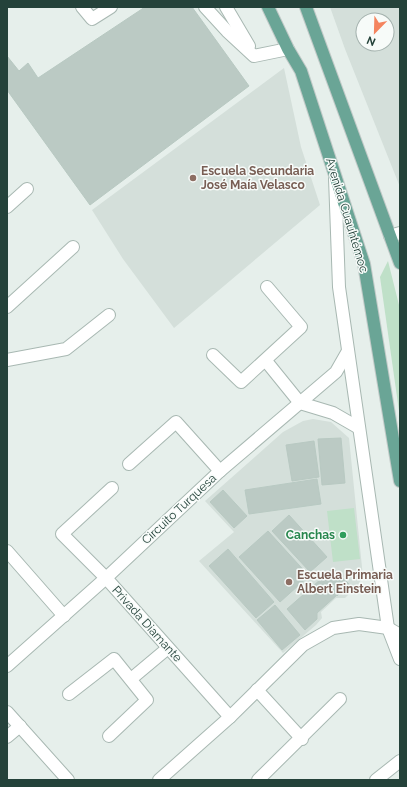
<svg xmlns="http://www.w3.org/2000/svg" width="407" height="787" font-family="Raleway,sans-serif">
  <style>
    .built { fill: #d4dfda; fill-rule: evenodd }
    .green { fill: #bfe0c8 }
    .building { fill: #bbcac4; stroke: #b8c9c2 }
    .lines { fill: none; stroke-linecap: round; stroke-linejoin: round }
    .minor-casing { stroke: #a8b8b2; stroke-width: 14 }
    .major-casing { stroke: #c2cac8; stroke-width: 14 }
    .minor { stroke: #fff; stroke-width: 12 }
    .major { stroke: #6aa596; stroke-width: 12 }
    .education-dot { fill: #8d6e63; stroke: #f7fbf9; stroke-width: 1.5 }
    .leisure-dot { fill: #2e9e5b; stroke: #f7fbf9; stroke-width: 1.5 }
    .labels { text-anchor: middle; stroke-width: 3; stroke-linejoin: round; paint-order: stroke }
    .education-label { font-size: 12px; font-weight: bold; fill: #785e54; stroke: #f7fbf9; text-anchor: start }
    .street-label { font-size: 12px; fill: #24423a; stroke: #f7fbf9 }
    .leisure-label { font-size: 12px; font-weight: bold; fill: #27864d; stroke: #f7fbf9; text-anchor: end }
  </style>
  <rect width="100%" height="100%" fill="#e6efeb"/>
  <g class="built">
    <path d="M330,7h70v180l-55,-138zM363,20h24v24h-24z"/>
    <polygon points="284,68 301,147 320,205 174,328 123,259 92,210"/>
    <polygon points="313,419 331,422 349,438 363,577 357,586 345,598 336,598 321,612 322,618 316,625 283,653 199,561 234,532 205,501 283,432 303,421"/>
  </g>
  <g class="green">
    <polygon points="388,261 400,309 400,418 380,277"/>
    <polygon points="354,508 360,559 333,562 327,511"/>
  </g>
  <g class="building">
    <polygon points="145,7 192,7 249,86 90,205 7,90 7,56 19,71 28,63 38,78"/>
    <polygon points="341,438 345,483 322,485 318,439"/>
    <polygon points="314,441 319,477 292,481 286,445"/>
    <polygon points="317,479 321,504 249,514 245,490"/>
    <polygon points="223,490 247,516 234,528 210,502"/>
    <polygon points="289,515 327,557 310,572 272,531"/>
    <polygon points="268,531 309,576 280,602 239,557"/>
    <polygon points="228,549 274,602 256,618 209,566"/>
    <polygon points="333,568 349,584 337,596 321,579"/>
    <polygon points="321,579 337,595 317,613 317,619 305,630 287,609"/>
    <polygon points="275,605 300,635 282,650 257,620"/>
  </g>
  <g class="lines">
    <defs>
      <g id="minor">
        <polyline points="82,7 92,19 111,7"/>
        <polyline points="205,7 227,31 254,56 288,49"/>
        <polyline points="226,7 249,46"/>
        <polyline points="335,178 339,287 388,628 400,659"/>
        <polyline points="7,207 27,189"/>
        <polyline points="390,236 400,233"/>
        <polyline points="7,307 73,247"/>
        <polyline points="213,355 241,382 301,327 267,287"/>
        <polyline points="7,360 66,349 109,315"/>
        <polyline points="266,361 300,403 333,413 359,428"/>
        <polyline points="129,464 176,422 220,471"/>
        <polyline points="112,488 62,534 106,578 230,717"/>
        <polyline points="7,551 64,616"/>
        <polyline points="7,666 106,578 220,471 336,372 348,351"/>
        <polyline points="131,679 168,648"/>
        <polyline points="257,690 302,739"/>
        <polyline points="69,694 114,659 147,700 109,736"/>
        <polyline points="7,712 68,780"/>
        <polyline points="7,737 20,726"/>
        <polyline points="159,780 230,717 303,645 333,628 359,624 388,628 400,635"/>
        <polyline points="258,780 340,699"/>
        <polyline points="376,780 400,761"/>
      </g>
      <g id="major">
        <polyline points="268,7 288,49 301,71 364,264 400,481"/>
        <polyline points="306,7 400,263"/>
      </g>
    </defs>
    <use href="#minor" class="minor-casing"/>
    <use href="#major" class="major-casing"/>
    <use href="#minor" class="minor"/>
    <use href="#major" class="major"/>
  </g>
  <g class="education-dot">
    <circle cx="193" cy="178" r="4"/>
    <circle cx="289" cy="582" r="4"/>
  </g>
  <circle class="leisure-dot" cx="343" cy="535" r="4"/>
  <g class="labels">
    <g class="education-label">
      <text x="201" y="175">Escuela Secundaria<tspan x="201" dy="14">José Maía Velasco</tspan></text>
      <text x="297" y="579">Escuela Primaria<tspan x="297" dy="14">Albert Einstein</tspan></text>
    </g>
    <g class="street-label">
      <text transform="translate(347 215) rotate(73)" y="4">Avenida Cuauhtémoc</text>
      <text transform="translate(179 509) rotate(-43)" y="4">Circuito Turquesa</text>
      <text transform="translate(147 624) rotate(48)" y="4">Privada Diamante</text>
    </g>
    <g class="leisure-label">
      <text x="335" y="539">Canchas</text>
    </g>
  </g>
  <rect width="407" height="787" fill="none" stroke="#24423a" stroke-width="16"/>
  <g transform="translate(375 32) rotate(203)"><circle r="19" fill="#f7fbf9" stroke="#a3b1ad"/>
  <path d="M0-3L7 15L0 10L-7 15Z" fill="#f4845f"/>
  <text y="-6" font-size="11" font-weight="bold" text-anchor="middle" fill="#24423a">N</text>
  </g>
</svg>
